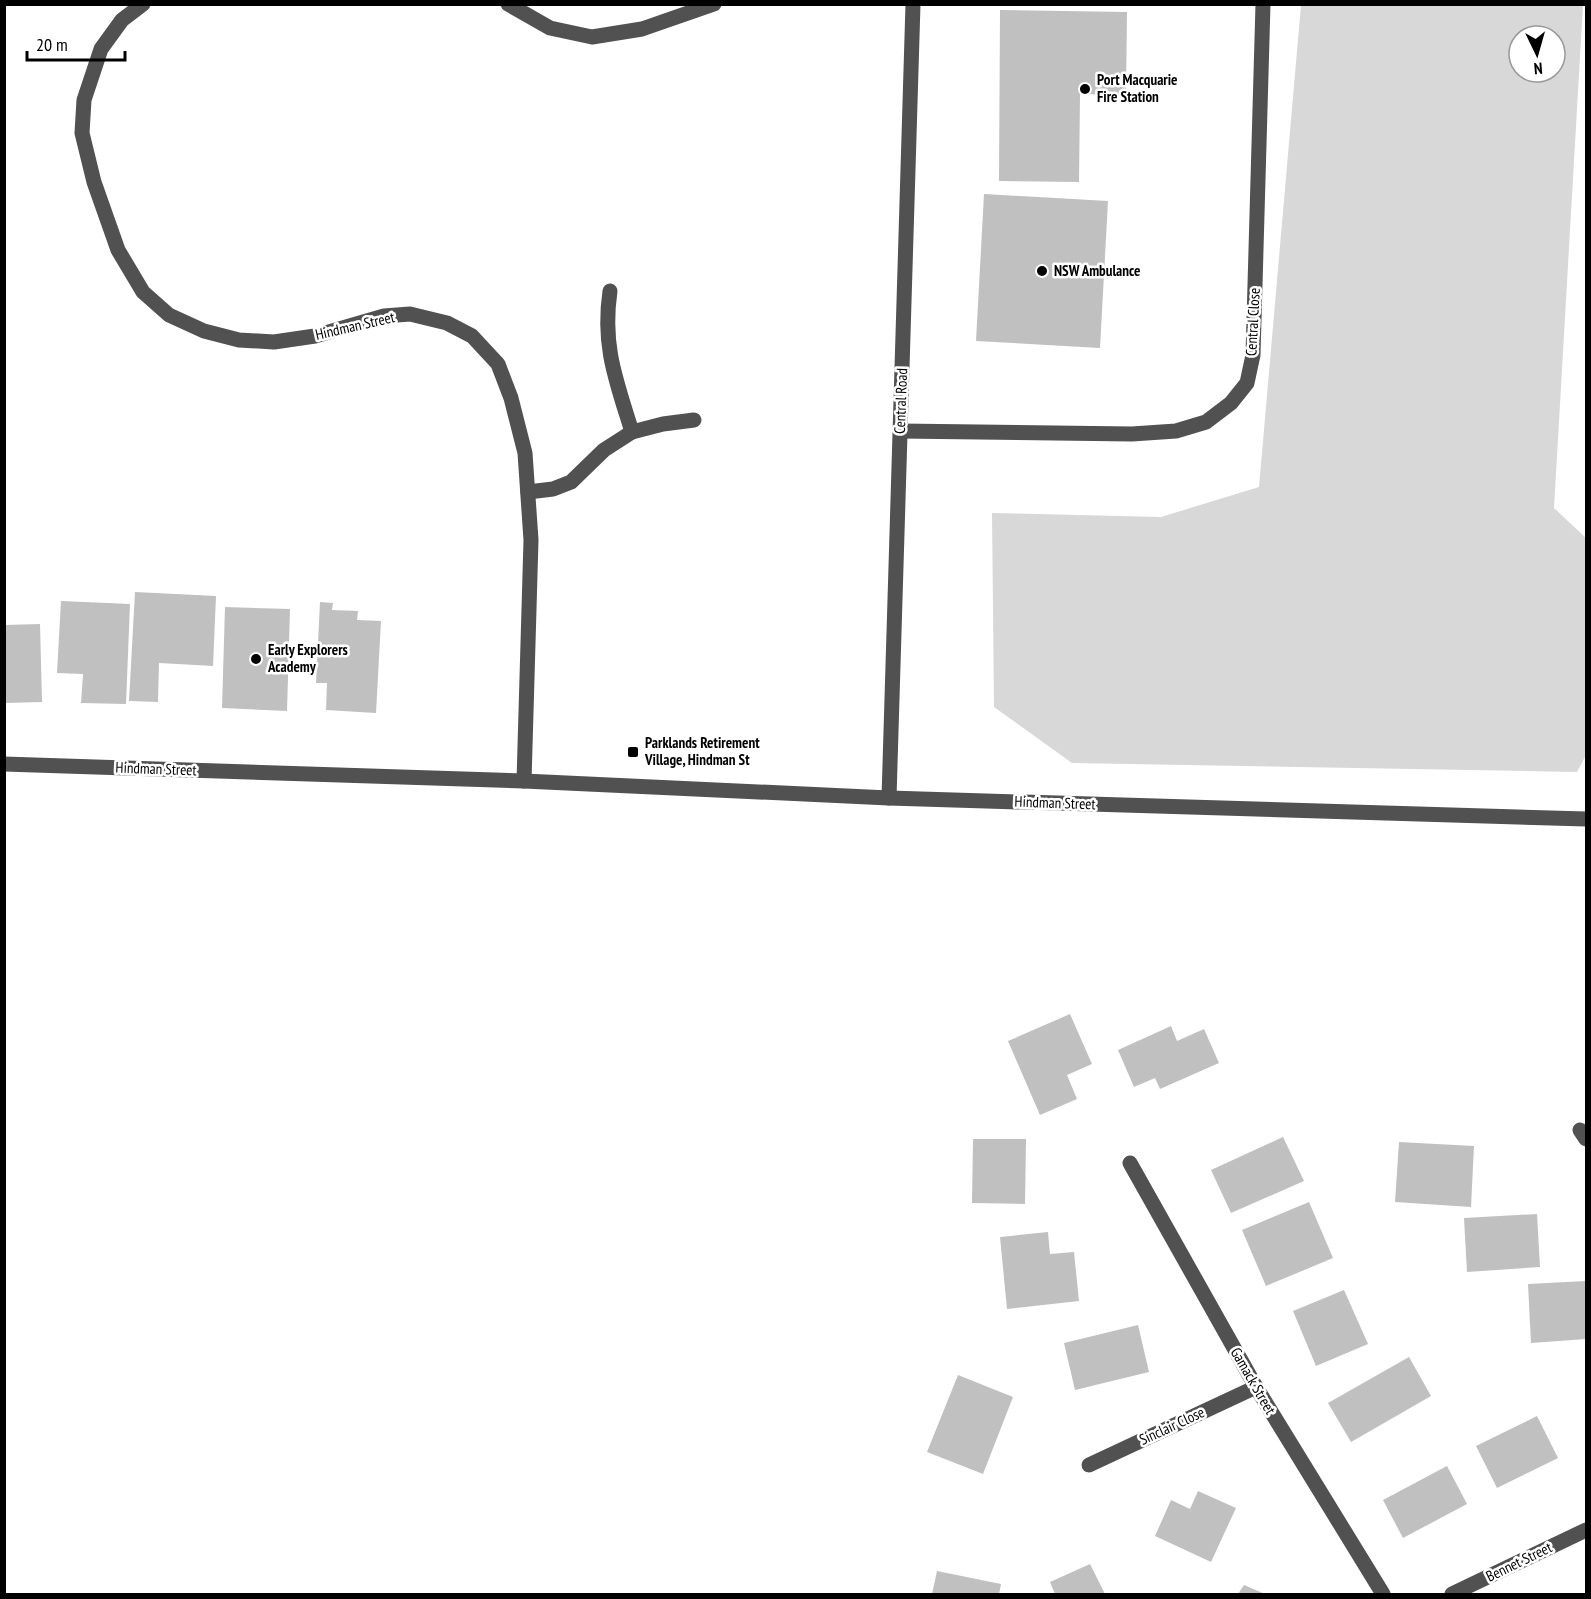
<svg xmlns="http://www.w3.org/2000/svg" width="1591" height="1599" font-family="'PT Sans Narrow',sans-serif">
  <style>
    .green { fill: #d8d8d8; fill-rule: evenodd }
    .building { fill: #c0c0c0 }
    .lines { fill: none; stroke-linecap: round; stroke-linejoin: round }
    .minor { stroke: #515151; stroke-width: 15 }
    .poi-dot { fill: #000; stroke: #fff; stroke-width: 2 }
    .labels { text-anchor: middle; stroke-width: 5; stroke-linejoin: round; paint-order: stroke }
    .poi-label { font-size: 15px; font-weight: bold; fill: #000; stroke: #fff; text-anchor: start }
    .street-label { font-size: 15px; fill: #000; stroke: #fff }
  </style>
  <rect width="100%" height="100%" fill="#fff"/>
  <path class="green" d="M1301,5h282l-29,503 32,30v217l-9,17 -505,-9 -78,-56 -2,-194 169,4 98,-30zM1519,36h36v36h-36z"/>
  <g class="building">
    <polygon points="1000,10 1127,12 1126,95 1080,94 1079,182 999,181"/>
    <polygon points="984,194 1108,201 1100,348 976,341"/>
    <polygon points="135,592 216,596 213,666 159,663 158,702 129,701"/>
    <polygon points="61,601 130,604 126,704 81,703 83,674 57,673"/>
    <polygon points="320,602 333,603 332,610 358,611 357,620 381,621 376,713 326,710 327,683 316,683"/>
    <polygon points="225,607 290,609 287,711 222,708"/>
    <polygon points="40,624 42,702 5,703 5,625"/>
    <polygon points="1070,1014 1092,1064 1067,1075 1077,1099 1040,1115 1008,1041"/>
    <polygon points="1171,1026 1177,1041 1204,1029 1219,1063 1160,1089 1155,1078 1134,1087 1118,1050"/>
    <polygon points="1283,1137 1304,1181 1231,1213 1211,1170"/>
    <polygon points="973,1139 1026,1139 1025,1204 972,1203"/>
    <polygon points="1399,1142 1474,1146 1471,1207 1395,1202"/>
    <polygon points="1309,1202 1333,1258 1266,1286 1242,1230"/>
    <polygon points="1537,1214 1540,1267 1467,1272 1464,1218"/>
    <polygon points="1048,1232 1050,1254 1074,1252 1079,1301 1007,1309 1000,1237"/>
    <polygon points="1586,1281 1586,1339 1531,1343 1528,1284"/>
    <polygon points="1344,1290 1368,1344 1316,1366 1293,1311"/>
    <polygon points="1138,1325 1149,1372 1075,1390 1064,1343"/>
    <polygon points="1409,1357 1431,1396 1351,1442 1328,1403"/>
    <polygon points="958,1375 1013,1397 983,1474 927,1452"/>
    <polygon points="1537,1416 1558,1458 1497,1488 1476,1446"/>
    <polygon points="1447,1466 1467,1504 1403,1538 1383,1500"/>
    <polygon points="1198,1491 1236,1508 1211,1562 1155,1536 1171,1500 1190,1509"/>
    <polygon points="1090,1564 1105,1594 1055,1594 1050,1582"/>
    <polygon points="937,1571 1001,1584 999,1594 932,1594"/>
    <polygon points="1244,1585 1265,1594 1238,1594"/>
  </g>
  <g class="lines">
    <g class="minor">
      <polyline points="143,4 122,20 101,49 84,100 82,133 94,182 118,250 143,292 169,315 204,331 239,340 274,342 315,336 384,316 410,314 447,323 472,336 498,364 511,398 525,453 531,540 524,781"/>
      <polyline points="508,4 550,28 592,37 642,29 714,4"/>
      <path d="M610,291c-8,55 6,89 22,141"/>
      <polyline points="900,431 1132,434 1176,431 1206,422 1231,403 1247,383 1253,355 1263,4"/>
      <polyline points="528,492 553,489 571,482 604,450 632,432 663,424 694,420"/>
      <polyline points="4,764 524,781 889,798 1586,819"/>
      <polyline points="889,798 913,4"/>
      <polyline points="1580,1130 1586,1139"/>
      <polyline points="1130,1163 1256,1387 1383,1594"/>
      <polyline points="1089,1465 1256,1387"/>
      <polyline points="1452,1594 1586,1530"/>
    </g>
  </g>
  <g class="poi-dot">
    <circle cx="1085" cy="89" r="6"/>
    <circle cx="1042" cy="271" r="6"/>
    <circle cx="256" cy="659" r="6"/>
    <rect x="627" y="746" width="12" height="12" rx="3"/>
  </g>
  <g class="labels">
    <g class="poi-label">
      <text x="1097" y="85">Port Macquarie<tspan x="1097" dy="17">Fire Station</tspan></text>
      <text x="1054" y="276">NSW Ambulance</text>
      <text x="268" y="655">Early Explorers<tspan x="268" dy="17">Academy</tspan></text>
      <text x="645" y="748">Parklands Retirement<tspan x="645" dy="17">Village, Hindman St</tspan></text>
    </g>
    <g class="street-label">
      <text transform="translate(1253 322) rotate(-87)" y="5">Central Close</text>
      <text transform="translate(355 326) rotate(-13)" y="5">Hindman Street</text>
      <text transform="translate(901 401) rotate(-88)" y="5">Central Road</text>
      <text transform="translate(156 769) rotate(2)" y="5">Hindman Street</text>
      <text transform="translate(1055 803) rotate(2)" y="5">Hindman Street</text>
      <text transform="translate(1253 1381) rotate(60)" y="5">Gamack Street</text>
      <text transform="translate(1172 1426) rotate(-25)" y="5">Sinclair Close</text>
      <text transform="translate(1519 1562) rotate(-26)" y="5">Bennet Street</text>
    </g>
  </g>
  <rect width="1591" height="1599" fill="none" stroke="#000000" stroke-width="12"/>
  <g transform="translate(1537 54) rotate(175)"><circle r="28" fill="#ffffff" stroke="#999999" stroke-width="1.5"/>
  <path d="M0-4.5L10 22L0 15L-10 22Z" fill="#000000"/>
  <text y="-9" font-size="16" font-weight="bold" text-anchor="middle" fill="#000000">N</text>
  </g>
  <path d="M27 51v9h98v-9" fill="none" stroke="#000000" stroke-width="3"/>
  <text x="36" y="51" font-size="18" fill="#000000" stroke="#ffffff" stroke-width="4.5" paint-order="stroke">20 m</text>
</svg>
